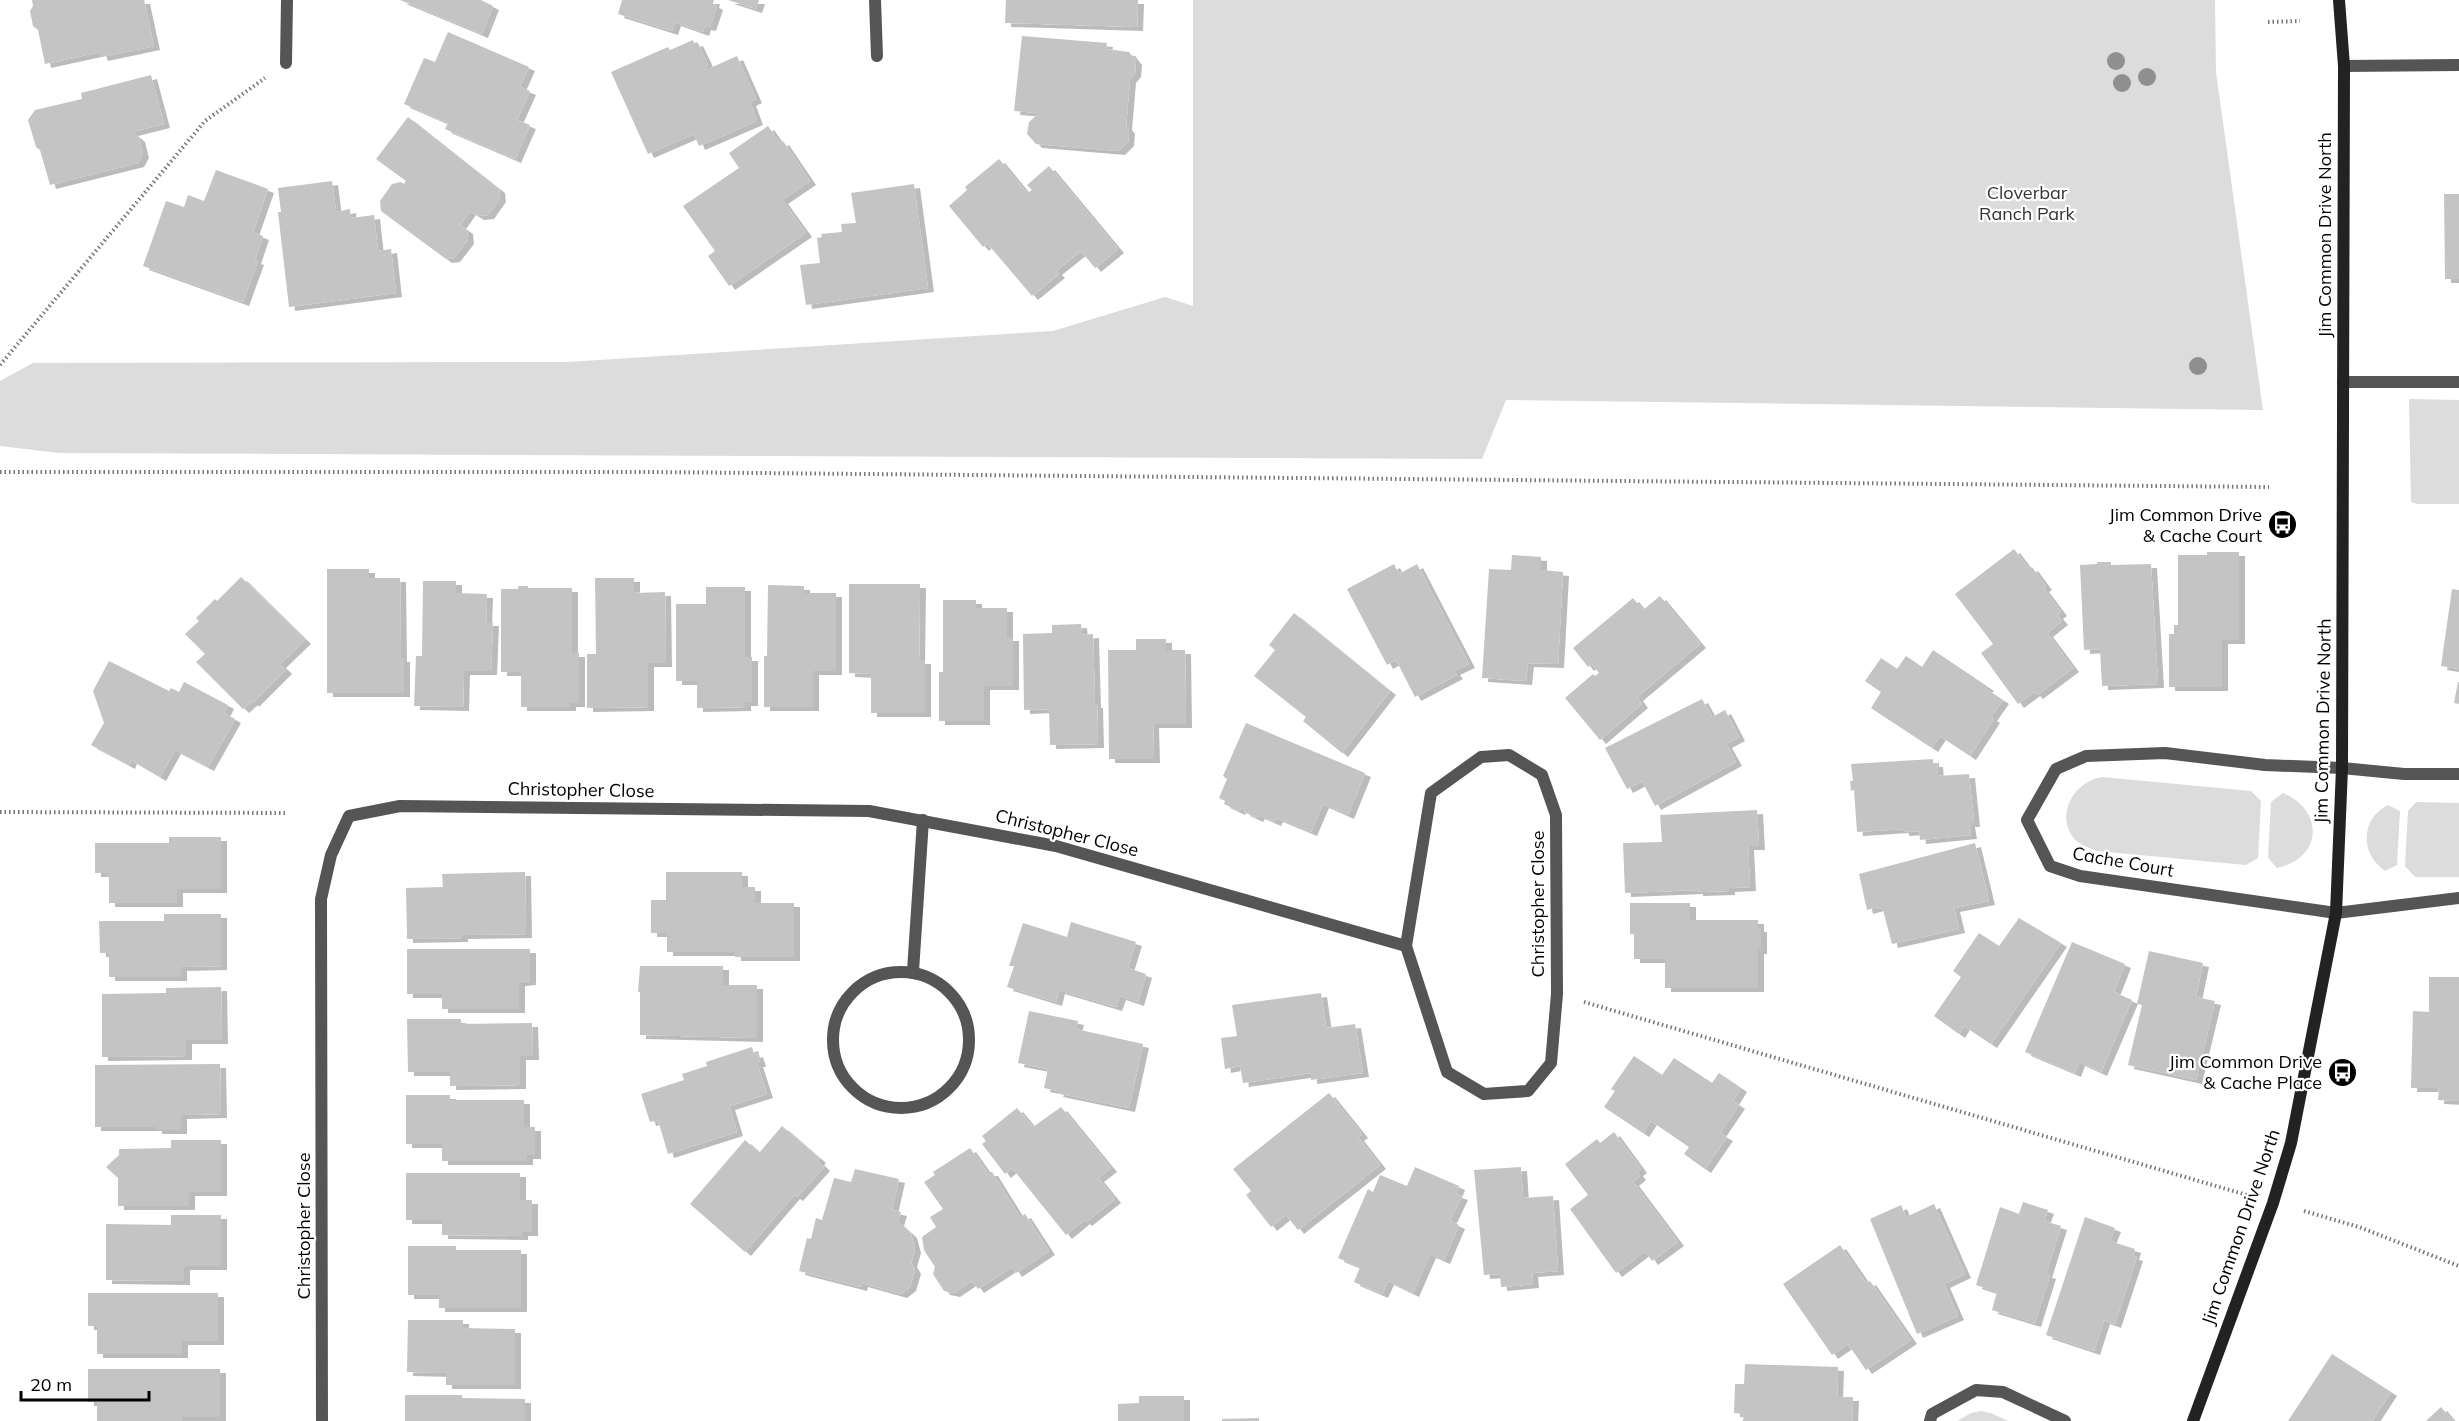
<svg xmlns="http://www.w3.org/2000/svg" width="2459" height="1421" font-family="Mulish,sans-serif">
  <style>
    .green { fill: #dcdcdc }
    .building { fill: #c4c4c4; filter: url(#shadow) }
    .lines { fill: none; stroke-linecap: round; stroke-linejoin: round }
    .path { stroke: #777; stroke-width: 4; stroke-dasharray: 1.5 3; stroke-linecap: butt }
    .lane { stroke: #555; stroke-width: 12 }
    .street { stroke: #555; stroke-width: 12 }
    .secondary { stroke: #222; stroke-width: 12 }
    .tree { fill: #8f8f8f }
    .labels { text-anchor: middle; stroke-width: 4.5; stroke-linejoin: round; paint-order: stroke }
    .park-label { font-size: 18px; fill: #333; stroke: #fff }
    .street-label { font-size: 18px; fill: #000; stroke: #fff }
    .poi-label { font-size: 18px; fill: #000; stroke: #fff; text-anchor: end }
  </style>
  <defs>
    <filter id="shadow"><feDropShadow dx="6" dy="4" stdDeviation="0" flood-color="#0004"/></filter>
  </defs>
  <rect width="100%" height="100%" fill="#fff"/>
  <g class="green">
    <polygon points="1193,0 2215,0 2216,72 2263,410 1506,400 1482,459 59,453 0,446 0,381 33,363 567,362 1053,331 1165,297 1193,306"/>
    <polygon points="2409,399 2459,400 2459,504 2417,504 2411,502"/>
    <path d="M2102,777l149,14 10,10 -3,57 -12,7 -150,-14c-9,-4 -18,-7 -24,-15 -16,-25 4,-55 30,-59z"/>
    <path d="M2283,793c42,18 39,65 -6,75l-9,-10 3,-56z"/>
    <polygon points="2416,802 2459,803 2459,877 2415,877 2405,866 2408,811"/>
    <path d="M2388,805l12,6 -3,54 -12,6c-25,-17 -25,-52 3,-66z"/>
    <polygon points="1981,1411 1991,1413 2008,1421 1957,1421 1971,1413"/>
  </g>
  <g class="building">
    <polygon points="32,0 144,0 154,46 102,57 100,52 45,64 38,30 33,26 30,11 33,6"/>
    <polygon points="400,0 481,0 493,6 482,34"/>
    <polygon points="622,0 714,0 713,4 717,6 710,27 705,26 703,32 675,22 672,31 618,14"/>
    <polygon points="728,0 759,0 756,9"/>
    <polygon points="1006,0 1138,0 1137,27 1005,23"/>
    <polygon points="448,32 529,67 520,87 530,91 517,120 530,125 515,159 445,129 448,123 404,104 424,58 435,62"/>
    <polygon points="1022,36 1107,43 1106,49 1129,52 1136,61 1135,73 1130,79 1126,126 1129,130 1128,142 1119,151 1036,144 1027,134 1029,122 1039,113 1014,111"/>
    <polygon points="693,40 694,43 697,42 708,65 705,67 706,70 737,56 756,99 750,102 757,121 699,146 694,134 648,154 611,72 668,47 670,50"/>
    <polygon points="151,75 164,124 132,132 139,138 143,154 138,163 50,185 40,150 36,147 28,120 35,110 82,99 81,93"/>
    <polygon points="408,117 499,189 500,198 488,215 478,216 470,211 460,225 467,230 468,240 454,258 446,259 381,211 380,201 392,184 401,182 404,184 406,181 376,159"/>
    <polygon points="768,126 780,143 783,141 810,181 782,200 806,233 729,286 708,256 715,251 683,206 739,168 729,153"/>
    <polygon points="999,159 1027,193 1032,190 1027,185 1049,166 1118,249 1095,268 1081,251 1056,271 1059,274 1032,296 987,243 983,247 949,206 967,190 965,187"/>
    <polygon points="216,170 268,189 253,232 263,236 255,260 258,261 243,302 143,266 166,201 184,207 188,195 204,201"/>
    <polygon points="332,181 336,212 350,209 351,218 374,215 378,251 391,249 396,293 289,307 278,212 281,212 278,188"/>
    <polygon points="914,184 928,288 806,305 800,265 820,263 817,238 822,237 821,234 842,232 841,224 856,223 851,193"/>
    <polygon points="2444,194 2459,194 2459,279 2445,279"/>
    <polygon points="2014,549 2029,569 2032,567 2046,586 2043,588 2061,612 2057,615 2062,621 2047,633 2073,668 2037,695 2034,692 2018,704 1981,653 1993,644 1955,594"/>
    <polygon points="2207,552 2239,552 2239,640 2222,640 2222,687 2169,687 2169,634 2174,634 2174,625 2178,625 2178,555 2207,555"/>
    <polygon points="1512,555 1541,557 1541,570 1563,572 1558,664 1528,663 1526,681 1482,678 1489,569 1511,570"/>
    <polygon points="2097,562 2111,562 2111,565 2151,564 2158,684 2102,686 2100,649 2084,650 2080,565 2097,564"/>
    <polygon points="1394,564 1399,574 1417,564 1469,664 1454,671 1457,675 1415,697 1396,660 1387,665 1347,589"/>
    <polygon points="327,569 369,569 369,578 400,578 401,658 404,658 404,693 327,693"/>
    <polygon points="241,577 305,640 280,664 286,670 253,703 252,701 243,709 196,662 205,654 185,634 199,621 196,618 215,599 217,601"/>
    <polygon points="595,578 634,578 634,593 665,592 666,663 648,663 648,707 587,708 587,654 596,654"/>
    <polygon points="423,581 456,581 456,593 487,594 486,622 493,622 491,671 464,671 463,707 414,706 416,656 422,656"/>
    <polygon points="849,584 920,584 919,660 925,660 925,713 871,713 871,674 849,673"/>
    <polygon points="768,585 804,586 804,593 836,593 836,671 813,671 813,707 764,707 764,656 767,656"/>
    <polygon points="518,586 528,586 528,588 572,588 572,653 579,653 579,703 570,703 570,707 521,707 521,672 501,672 501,589 518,589"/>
    <polygon points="706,587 745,587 745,657 752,657 752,702 745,702 745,707 697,708 697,681 676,681 676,604 706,604"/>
    <polygon points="2452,589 2459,590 2459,669 2441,666"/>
    <polygon points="1660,596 1700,644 1637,697 1642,704 1600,740 1565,698 1593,674 1595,676 1599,673 1592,664 1588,667 1573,648 1633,598 1643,610"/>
    <polygon points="943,600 976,600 976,608 1007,608 1007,637 1013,637 1013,686 984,686 984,721 939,721 939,672 943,672"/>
    <polygon points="1294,613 1390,691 1342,753 1303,721 1306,717 1254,676 1275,650 1269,645"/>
    <polygon points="1081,624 1082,635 1093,634 1095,704 1097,704 1098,744 1050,745 1049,709 1024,710 1023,634 1052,633 1052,625"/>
    <polygon points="1136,639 1166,639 1166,650 1185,650 1186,724 1153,724 1154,759 1109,759 1108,650 1136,650"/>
    <polygon points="1933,650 1988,687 1986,689 2003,700 1991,717 1994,719 1970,756 1940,736 1932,748 1871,708 1881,692 1865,681 1881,658 1897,669 1906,656 1922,667"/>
    <polygon points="109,661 169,691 171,688 179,692 184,682 228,705 224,713 235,719 208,767 175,750 160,777 131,760 129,765 91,745 104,723 93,691"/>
    <polygon points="2458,682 2459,682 2459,704 2454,703"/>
    <polygon points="1702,699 1712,717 1725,710 1739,737 1726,744 1736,762 1655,806 1642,781 1627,789 1605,748"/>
    <polygon points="1246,723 1365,773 1348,815 1323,804 1311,832 1277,818 1275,822 1259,815 1257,818 1244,812 1245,809 1242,807 1239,811 1224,804 1225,801 1219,798 1227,779 1223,776"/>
    <polygon points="1933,759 1933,763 1937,763 1938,776 1969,774 1974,823 1969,823 1971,835 1920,840 1919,831 1903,832 1903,829 1857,832 1854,790 1851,791 1850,781 1853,781 1851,764"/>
    <polygon points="1757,810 1759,846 1748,846 1750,887 1729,888 1729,891 1697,892 1697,890 1625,893 1623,843 1662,842 1660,815"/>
    <polygon points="169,837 221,837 221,889 177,889 177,903 109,903 109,873 95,873 95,843 169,843"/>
    <polygon points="1975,843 1989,901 1954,908 1959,929 1892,944 1883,910 1878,907 1867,910 1859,874"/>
    <polygon points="525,872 526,934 462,935 462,938 407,939 406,888 443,887 442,874"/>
    <polygon points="666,872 742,872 742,887 755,887 755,903 794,903 794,957 735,957 735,952 667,952 667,933 651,933 651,900 666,900"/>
    <polygon points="1630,903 1690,903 1690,920 1758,920 1758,928 1761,928 1761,950 1758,950 1758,988 1665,988 1665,959 1634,959 1634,934 1630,934"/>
    <polygon points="164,914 221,914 221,966 181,967 181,977 109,977 109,953 100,953 99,921 164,921"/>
    <polygon points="2019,918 2061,943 1991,1044 1964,1026 1959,1034 1934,1016 1961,977 1953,971 1979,933 1999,946"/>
    <polygon points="1071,922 1136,942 1128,968 1146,974 1138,1002 1120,996 1116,1007 1059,990 1056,1002 1007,987 1014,966 1009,966 1023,923 1067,937"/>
    <polygon points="2072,942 2125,964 2114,992 2132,1000 2101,1072 2079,1062 2075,1073 2025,1052"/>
    <polygon points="407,949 530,949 530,981 519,982 519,1009 442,1009 442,994 407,994"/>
    <polygon points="2149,951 2203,963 2196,997 2215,1001 2196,1080 2128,1065 2142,1005 2137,1004"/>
    <polygon points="640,966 723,966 723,985 757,985 757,1038 640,1035 640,992 638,992"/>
    <polygon points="2429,977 2459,977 2459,1101 2438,1100 2439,1088 2411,1088 2413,1011 2429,1012"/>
    <polygon points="221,987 222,1040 186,1040 186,1056 102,1057 102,994 166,993 166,988"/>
    <polygon points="1321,993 1326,1028 1355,1024 1363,1073 1311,1080 1311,1073 1243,1083 1240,1066 1225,1069 1221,1038 1237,1036 1232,1005"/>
    <polygon points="1029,1011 1078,1021 1076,1029 1143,1044 1129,1108 1057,1093 1058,1091 1044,1088 1048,1069 1018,1063"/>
    <polygon points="407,1019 461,1019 461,1024 532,1023 533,1056 520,1056 520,1085 450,1086 450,1072 408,1072"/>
    <polygon points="752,1047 754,1054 757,1053 760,1063 757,1063 767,1094 729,1106 737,1132 668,1154 658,1120 650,1122 641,1094 684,1080 682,1074 707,1066 706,1062"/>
    <polygon points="1634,1056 1662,1075 1674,1058 1712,1083 1719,1073 1741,1088 1733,1101 1739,1105 1720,1133 1727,1137 1705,1169 1684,1154 1689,1147 1651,1121 1643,1133 1604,1107 1615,1091 1611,1089"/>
    <polygon points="220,1064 221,1114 181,1115 181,1130 156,1130 156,1127 95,1127 95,1065"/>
    <polygon points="1329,1093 1362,1134 1358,1137 1380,1165 1298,1230 1286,1215 1271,1227 1246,1195 1251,1191 1233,1169"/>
    <polygon points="406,1095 450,1095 450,1100 524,1100 524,1127 535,1127 535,1155 527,1155 527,1161 442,1161 442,1144 406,1144"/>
    <polygon points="1061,1107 1111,1168 1098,1178 1115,1199 1086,1222 1084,1220 1066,1235 1012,1168 1005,1174 982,1144 986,1141 982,1136 1017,1108 1033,1127"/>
    <polygon points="782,1126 820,1159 818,1161 824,1167 797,1197 794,1195 745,1252 690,1204 745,1140 759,1153"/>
    <polygon points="1614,1132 1641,1169 1637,1172 1640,1176 1633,1182 1678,1242 1652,1261 1645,1251 1616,1273 1570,1209 1588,1195 1565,1164 1597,1139 1600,1143"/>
    <polygon points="171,1140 221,1140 221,1192 189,1192 189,1206 118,1206 118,1178 106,1167 119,1155 119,1149 171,1148"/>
    <polygon points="970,1148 987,1172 992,1172 1020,1217 1025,1214 1049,1251 1016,1273 1012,1267 978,1289 972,1281 954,1293 944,1291 933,1274 935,1267 924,1250 922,1237 936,1227 930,1217 943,1209 924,1182 935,1175 933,1172"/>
    <polygon points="1415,1167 1459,1186 1456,1194 1462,1196 1450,1221 1459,1225 1444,1260 1430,1254 1413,1293 1388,1281 1382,1294 1354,1282 1360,1267 1338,1258 1368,1189 1373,1192 1380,1175 1407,1186"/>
    <polygon points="1521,1167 1523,1198 1553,1196 1558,1271 1532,1273 1533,1284 1501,1287 1500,1274 1484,1275 1474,1170"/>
    <polygon points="855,1169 899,1179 892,1210 901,1212 898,1222 911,1234 915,1249 911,1263 915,1270 910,1287 901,1294 862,1283 861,1287 799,1271 807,1238 811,1239 816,1218 822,1220 834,1178 851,1182"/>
    <polygon points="406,1173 520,1173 520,1200 532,1200 532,1232 522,1232 522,1236 442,1235 442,1220 406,1220"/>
    <polygon points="2023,1202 2048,1210 2044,1221 2061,1226 2046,1274 2050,1275 2035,1323 1992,1310 1997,1292 1976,1285 2000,1207 2019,1214"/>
    <polygon points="1934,1204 1965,1274 1944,1284 1958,1316 1917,1334 1870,1219 1901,1205 1906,1217"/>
    <polygon points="171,1215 221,1215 221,1266 184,1266 184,1281 106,1280 106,1224 171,1225"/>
    <polygon points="2085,1217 2115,1228 2110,1241 2135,1249 2133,1256 2137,1257 2115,1324 2104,1320 2094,1351 2046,1335"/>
    <polygon points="1840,1245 1866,1283 1870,1281 1911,1340 1866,1370 1848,1344 1832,1355 1783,1284"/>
    <polygon points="408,1246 456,1246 456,1250 521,1250 521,1308 439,1308 439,1295 408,1295"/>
    <polygon points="88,1293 218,1293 218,1341 182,1341 182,1354 97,1354 97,1326 88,1326"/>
    <polygon points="408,1320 463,1320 463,1328 515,1329 515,1385 446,1385 446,1373 407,1372"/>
    <polygon points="2332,1354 2391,1392 2372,1421 2288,1421"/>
    <polygon points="1745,1364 1838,1367 1837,1397 1853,1397 1852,1421 1743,1421 1744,1414 1734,1413 1735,1384 1744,1384"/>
    <polygon points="88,1369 220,1369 220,1417 182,1417 182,1421 97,1421 97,1402 88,1402"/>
    <polygon points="405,1395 462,1395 462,1398 525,1399 525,1421 405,1421"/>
    <polygon points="1139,1396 1184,1396 1184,1421 1118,1421 1118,1404 1139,1403"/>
    <polygon points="2441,1407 2453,1421 2426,1421"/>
    <polygon points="1259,1418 1259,1421 1222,1421 1222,1419"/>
  </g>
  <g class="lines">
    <g class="path">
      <polyline points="2268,22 2300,21"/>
      <polyline points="0,365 205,121 265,78"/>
      <polyline points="0,472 648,472 2269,487"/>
      <polyline points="0,812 285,813"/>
      <polyline points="1584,1002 2247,1195"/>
      <polyline points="2304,1211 2359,1227 2459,1266"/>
    </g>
    <polyline class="lane" points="2343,382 2459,382"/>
    <g class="street">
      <polyline points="875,0 877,56"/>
      <polyline points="286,63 287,0"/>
      <polyline points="2344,66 2459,65"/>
      <polygon points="1509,755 1542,775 1556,815 1557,994 1551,1063 1528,1091 1484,1094 1447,1072 1406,946 1431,793 1481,757"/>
      <polyline points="2459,774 2404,774 2342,768 2265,765 2165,753 2086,756 2056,769 2027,820 2050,866 2080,876 2336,913 2459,898"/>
      <polyline points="913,971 923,820"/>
      <circle cx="901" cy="1040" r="68"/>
      <polyline points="322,1421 321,899 331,855 349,816 400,806 869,811 1056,846 1406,946"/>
      <polyline points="1930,1421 1932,1414 1976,1390 2003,1392 2065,1421"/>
    </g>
    <polyline class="secondary" points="2193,1421 2273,1203 2291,1143 2336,913 2342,768 2344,66 2339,0"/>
  </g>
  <g class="tree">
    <circle cx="2116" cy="61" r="9"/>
    <circle cx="2147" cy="77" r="9"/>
    <circle cx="2122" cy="83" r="9"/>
    <circle cx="2198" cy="366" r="9"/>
  </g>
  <defs>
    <symbol id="bus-disc" viewBox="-11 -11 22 22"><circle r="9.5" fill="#000" stroke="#fff"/><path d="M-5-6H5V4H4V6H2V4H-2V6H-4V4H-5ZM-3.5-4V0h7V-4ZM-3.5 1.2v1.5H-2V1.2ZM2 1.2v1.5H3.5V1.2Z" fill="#fff"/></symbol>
  </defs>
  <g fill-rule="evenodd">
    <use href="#bus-disc" x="2266" y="508" width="33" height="33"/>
    <use href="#bus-disc" x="2326" y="1056" width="33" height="33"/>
  </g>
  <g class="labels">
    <g class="park-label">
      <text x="2027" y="199">Cloverbar<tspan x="2027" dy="21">Ranch Park</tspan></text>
    </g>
    <g class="street-label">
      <text transform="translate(2325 235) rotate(-90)" y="6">Jim Common Drive North</text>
      <text transform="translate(2323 721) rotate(-89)" y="6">Jim Common Drive North</text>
      <text transform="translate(581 790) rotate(1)" y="6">Christopher Close</text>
      <text transform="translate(1067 833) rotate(14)" y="6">Christopher Close</text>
      <text transform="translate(2123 862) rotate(10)" y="6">Cache Court</text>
      <text transform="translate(1538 904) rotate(-90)" y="6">Christopher Close</text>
      <text transform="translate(304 1226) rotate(-90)" y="6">Christopher Close</text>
      <text transform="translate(2241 1227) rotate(-71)" y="6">Jim Common Drive North</text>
    </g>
    <g class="poi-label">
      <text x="2262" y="521">Jim Common Drive<tspan x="2262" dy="21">&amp; Cache Court</tspan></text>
      <text x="2322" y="1068">Jim Common Drive<tspan x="2322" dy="21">&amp; Cache Place</tspan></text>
    </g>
  </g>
  <path d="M21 1391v9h128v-9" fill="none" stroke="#000000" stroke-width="3"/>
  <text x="30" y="1391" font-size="18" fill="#000000" stroke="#ffffff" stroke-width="4.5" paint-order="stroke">20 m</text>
</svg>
